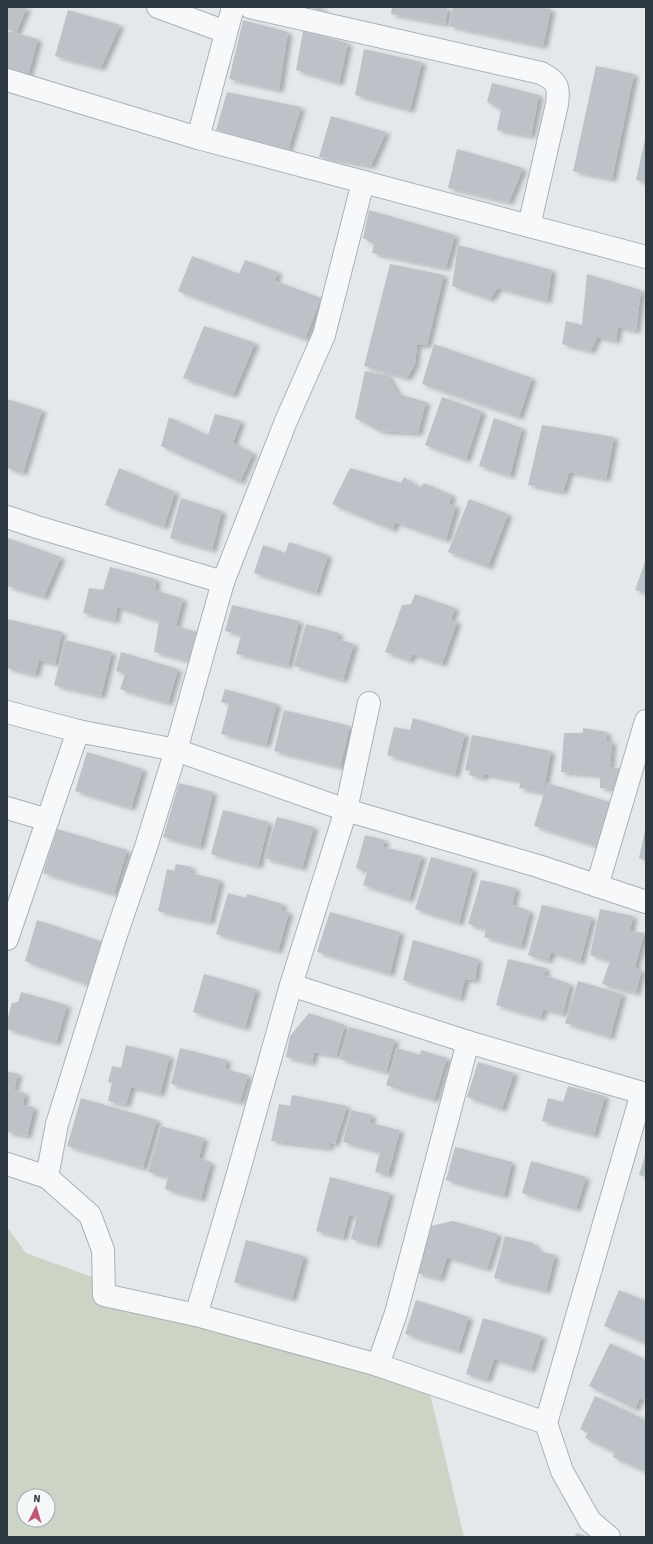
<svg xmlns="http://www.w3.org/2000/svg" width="653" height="1544" font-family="'Source Sans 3',sans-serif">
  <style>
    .green { fill: #ccd4c6; fill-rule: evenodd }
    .building { fill: #bcc2c8; filter: url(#shadow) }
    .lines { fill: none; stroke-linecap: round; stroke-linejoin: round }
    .minor-casing { stroke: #aab0b5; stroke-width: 24 }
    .tertiary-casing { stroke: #aab0b5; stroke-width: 24 }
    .minor { stroke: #f7f8fa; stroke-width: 22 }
    .tertiary { stroke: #f7f8fa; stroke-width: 22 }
  </style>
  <defs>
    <filter id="shadow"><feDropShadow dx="4.5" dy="2.5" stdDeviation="2" flood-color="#0004"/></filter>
  </defs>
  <rect width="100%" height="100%" fill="#e5e8eb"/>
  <path class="green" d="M7,1227l19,26 170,62 231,66 37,156h-457zM24,1496h24v24h-24z"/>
  <g class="building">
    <polygon points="7,7 27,7 16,33 7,29"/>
    <polygon points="308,7 323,7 322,11"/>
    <polygon points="392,7 448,7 445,24 391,14"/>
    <polygon points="453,7 540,7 551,9 543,46 449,26"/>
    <polygon points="68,10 120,25 101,68 55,56"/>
    <polygon points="243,20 288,32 279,90 229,79"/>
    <polygon points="7,31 38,39 28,75 7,68"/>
    <polygon points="303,31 348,43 339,83 296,70"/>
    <polygon points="364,49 422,62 410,110 355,95"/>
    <polygon points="596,66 634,74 612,179 573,171"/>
    <polygon points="492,83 539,95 531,136 497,130 501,109 487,102"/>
    <polygon points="227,92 301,107 288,150 216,130"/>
    <polygon points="331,116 386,132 371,166 319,157"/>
    <polygon points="645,139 646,139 646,182 636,180"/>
    <polygon points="457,149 523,168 509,202 448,188"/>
    <polygon points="369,210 455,235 446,268 372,253 374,244 363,238"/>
    <polygon points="458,245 552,270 547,301 498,288 490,299 452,286"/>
    <polygon points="192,256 239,274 245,260 278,272 275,281 321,298 305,339 178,291"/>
    <polygon points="390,264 444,275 427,345 417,345 415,364 407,378 364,366"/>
    <polygon points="587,274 641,290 636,331 618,327 616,341 597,337 591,351 562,344 566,321 582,325"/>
    <polygon points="204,326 255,343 233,395 183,378"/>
    <polygon points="434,344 532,378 519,417 422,384"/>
    <polygon points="365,371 387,375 398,394 426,402 418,433 380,431 355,418"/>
    <polygon points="442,397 482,411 466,460 425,445"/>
    <polygon points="7,399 42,410 23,473 7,468"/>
    <polygon points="215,414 241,421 233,443 253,453 240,482 161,446 169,417 208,435"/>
    <polygon points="494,418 522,428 510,476 479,466"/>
    <polygon points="542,425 614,437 606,479 569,472 563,492 528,485"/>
    <polygon points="119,468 175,492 164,527 105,505"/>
    <polygon points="350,468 401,483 404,477 420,488 424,483 452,495 449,504 456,505 446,540 395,522 393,530 332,504"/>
    <polygon points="181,498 222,511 212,550 170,538"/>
    <polygon points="469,499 508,514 488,567 448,552"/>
    <polygon points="8,538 61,557 44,597 7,586"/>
    <polygon points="289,542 328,555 316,593 254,573 263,545 285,553"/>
    <polygon points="646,559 646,593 635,590"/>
    <polygon points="110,567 156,579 155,590 183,599 176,626 197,632 189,661 154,652 159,621 117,607 115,621 83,613 89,588 103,590"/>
    <polygon points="415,594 455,608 451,619 457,622 442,664 412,654 410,661 385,652 402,605 411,604"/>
    <polygon points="232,605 299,621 288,666 236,654 241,635 225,631"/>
    <polygon points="7,619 62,632 55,664 39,660 35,675 7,668"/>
    <polygon points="306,624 339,633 337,639 354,644 343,680 294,666"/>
    <polygon points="65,640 112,652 101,696 54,685"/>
    <polygon points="121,652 178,669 168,703 120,689 125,674 116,671"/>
    <polygon points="225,689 277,704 266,745 221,734 229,704 221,702"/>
    <polygon points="284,710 350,726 340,767 274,751"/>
    <polygon points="413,718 465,734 455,775 387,755 394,727 410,730"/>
    <polygon points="583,728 607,732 606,741 612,741 610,767 623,769 620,789 600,788 600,775 561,772 564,733 583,733"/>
    <polygon points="472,735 551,751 543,793 519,788 521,781 484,774 484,778 469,775 470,771 465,770"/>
    <polygon points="87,752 143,769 131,808 75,791"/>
    <polygon points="179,783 213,792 200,847 163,837"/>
    <polygon points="547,783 610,802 596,846 534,826"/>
    <polygon points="223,810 269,822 258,866 211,854"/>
    <polygon points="277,817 314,827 302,868 265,858"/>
    <polygon points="57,829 127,850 114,894 43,873"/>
    <polygon points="645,830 646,830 646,861 639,858"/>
    <polygon points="365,835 385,840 383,847 422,856 409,900 363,885 367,873 356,868"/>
    <polygon points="431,857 473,869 459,923 415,909"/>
    <polygon points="176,864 192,867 190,873 220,880 210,922 158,911 167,869 174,871"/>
    <polygon points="481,880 516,888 512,905 530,911 521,947 484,937 486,930 468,924"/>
    <polygon points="228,893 246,898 247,894 283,904 281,910 289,912 278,951 216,934"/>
    <polygon points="542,905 592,917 580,962 551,952 548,961 528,955"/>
    <polygon points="600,909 633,916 630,931 644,933 635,967 641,971 636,993 602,984 610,961 590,955"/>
    <polygon points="330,912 400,932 390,974 317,952"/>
    <polygon points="37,920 103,942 89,985 25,961"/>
    <polygon points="413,940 478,959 475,980 465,979 460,999 403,980"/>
    <polygon points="508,959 546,968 544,975 570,984 563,1014 543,1009 541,1018 496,1005"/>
    <polygon points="204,974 256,989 245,1028 193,1012"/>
    <polygon points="578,981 622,994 610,1037 565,1023"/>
    <polygon points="21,992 67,1005 56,1043 7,1029 7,1020 12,1003 18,1002"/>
    <polygon points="309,1013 345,1025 336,1056 314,1052 312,1063 286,1057 290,1036"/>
    <polygon points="349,1027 395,1040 386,1072 340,1059"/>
    <polygon points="126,1045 170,1056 160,1094 131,1087 126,1105 108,1101 112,1083 108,1082 112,1066 121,1068"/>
    <polygon points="180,1048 227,1060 225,1069 248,1075 240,1102 171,1084"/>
    <polygon points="397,1048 420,1055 421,1050 447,1058 434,1100 386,1085"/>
    <polygon points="478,1062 514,1073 502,1109 467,1097"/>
    <polygon points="7,1071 18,1074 14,1090 25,1093 23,1105 34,1107 27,1136 7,1132"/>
    <polygon points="568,1086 605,1096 594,1135 542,1121 548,1098 563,1102"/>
    <polygon points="292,1095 347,1106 335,1144 328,1142 330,1148 271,1141 279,1104 290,1106"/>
    <polygon points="81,1098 157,1120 143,1168 67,1146"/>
    <polygon points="351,1110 372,1115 370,1123 400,1130 388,1175 375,1172 380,1152 343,1142"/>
    <polygon points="161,1126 204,1138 199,1158 211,1162 201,1199 165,1189 168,1177 148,1172"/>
    <polygon points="455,1147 512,1162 504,1196 446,1180"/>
    <polygon points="646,1152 646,1177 639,1175"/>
    <polygon points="531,1161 586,1177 576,1209 522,1193"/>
    <polygon points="330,1177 390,1193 376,1245 351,1239 357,1217 349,1215 343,1238 316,1231"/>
    <polygon points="453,1221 498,1234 487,1269 447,1257 440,1279 417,1273 431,1226"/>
    <polygon points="505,1236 533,1243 539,1251 555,1255 546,1291 494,1278"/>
    <polygon points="246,1240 304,1256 292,1299 234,1282"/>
    <polygon points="619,1290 646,1301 646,1343 604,1326"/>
    <polygon points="416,1300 469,1317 458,1351 405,1334"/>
    <polygon points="483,1318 542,1336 531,1370 494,1359 487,1380 466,1374"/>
    <polygon points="610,1343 646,1360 646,1401 640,1398 635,1409 589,1386"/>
    <polygon points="595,1396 646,1420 646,1472 613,1457 614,1452 585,1438 588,1433 580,1429"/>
    <polygon points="577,1533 588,1537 574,1537"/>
  </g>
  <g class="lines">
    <defs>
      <g id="minor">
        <polyline points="158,7 226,32"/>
        <polyline points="7,80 198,138 646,257"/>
        <polyline points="198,138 233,7"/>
        <polyline points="7,517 37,527 223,582"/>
        <polyline points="369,703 346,810 291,985 233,1191 196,1315 378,1365 546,1423 562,1471 590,1521 609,1537"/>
        <polyline points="7,712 78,731 176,750 346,810 538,866 646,902"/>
        <polyline points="7,808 48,820"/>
        <polyline points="597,886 646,721"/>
        <polyline points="7,939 78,731"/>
        <polyline points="291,985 468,1042 646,1094"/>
        <polyline points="7,1164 47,1177"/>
        <polyline points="196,1315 104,1295 103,1250 90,1215 47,1177 57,1124 114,941 145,850 176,750 223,582 286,421 324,335 363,182"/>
        <polyline points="378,1365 396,1313 468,1042"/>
        <polyline points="546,1423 642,1093"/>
      </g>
      <path id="tertiary" d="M250,7l291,66c17,9 18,13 16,31l-28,122"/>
    </defs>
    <use href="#minor" class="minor-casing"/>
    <use href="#tertiary" class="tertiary-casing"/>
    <use href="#minor" class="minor"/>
    <use href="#tertiary" class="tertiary"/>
  </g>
  <rect width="653" height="1544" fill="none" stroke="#2d3842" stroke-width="16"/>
  <g transform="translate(36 1508) rotate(5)"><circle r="19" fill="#f4f7f8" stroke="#a4abaf"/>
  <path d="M0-3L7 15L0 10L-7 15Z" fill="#c45675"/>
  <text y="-6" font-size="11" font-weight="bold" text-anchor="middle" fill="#2d3842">N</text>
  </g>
</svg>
